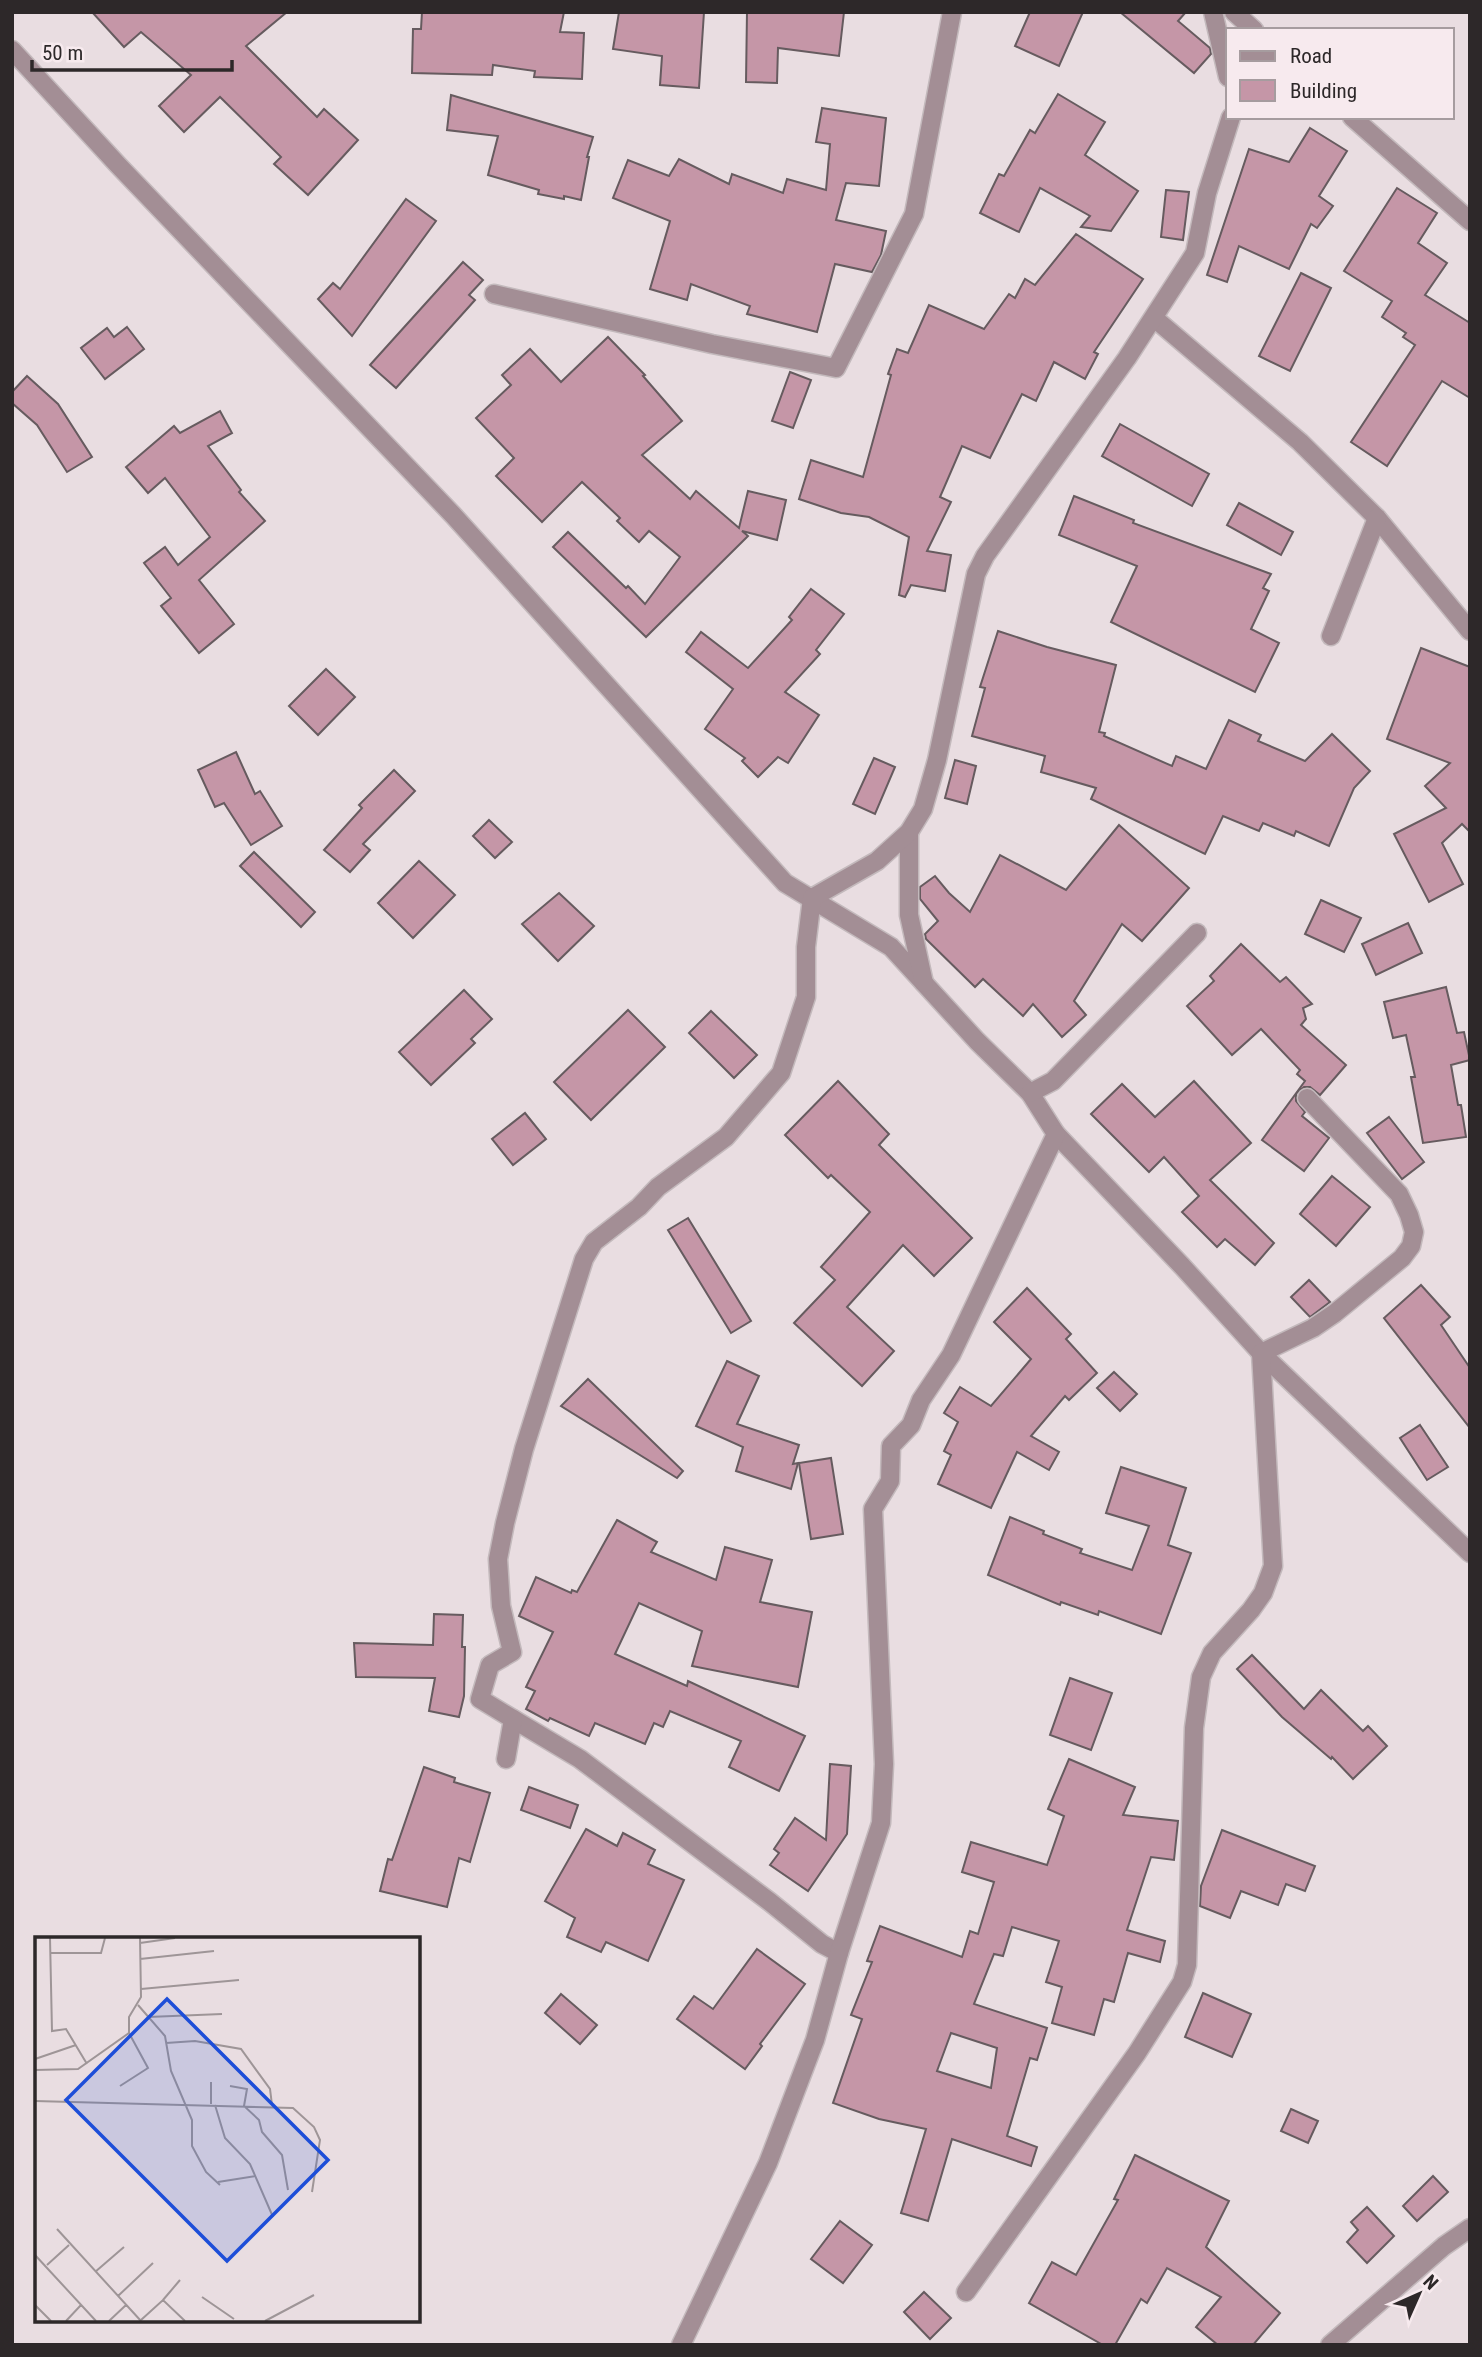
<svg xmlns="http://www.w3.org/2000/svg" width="1482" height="2357" font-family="'Roboto Condensed',sans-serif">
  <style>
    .building { fill: #c596a7; stroke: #665b5f; stroke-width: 2; fill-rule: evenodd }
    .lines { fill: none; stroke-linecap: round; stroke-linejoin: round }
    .street-casing { stroke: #c3b9bc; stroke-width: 21 }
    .street { stroke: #a38e95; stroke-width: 18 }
    .inset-road { fill: none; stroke: #9e9597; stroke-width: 2 }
    .view { fill: #1d4ed8; fill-opacity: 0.15; stroke: #1d4ed8; stroke-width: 3.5 }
    .inset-edge { fill: none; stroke: #2d2829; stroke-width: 3.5 }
  </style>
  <rect width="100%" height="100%" fill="#e9dde1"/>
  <g class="building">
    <polygon points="92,12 287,12 246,46 317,117 324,109 358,140 308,195 274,164 281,157 220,97 184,132 159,106 191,75 141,32 124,47"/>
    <polygon points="422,12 564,12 560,32 584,33 582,79 534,77 535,71 493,65 492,75 412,73 413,29 421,29"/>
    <polygon points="619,12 704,12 699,88 660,85 662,56 613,49"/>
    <polygon points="747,12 844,12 839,56 778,48 777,83 746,82"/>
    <polygon points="1030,12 1083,12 1059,66 1015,46"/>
    <polygon points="1120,12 1186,12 1178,21 1210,48 1211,54 1194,73"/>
    <polygon points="1058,94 1105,122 1085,155 1138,191 1111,231 1081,227 1090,216 1040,188 1019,232 980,213 999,174 1004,176 1030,130 1035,133"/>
    <polygon points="451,95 593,137 587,157 589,157 581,200 564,196 564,199 538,194 539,190 488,175 498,136 447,130"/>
    <polygon points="822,108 886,118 879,186 846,183 836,220 886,231 881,255 872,272 835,264 817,332 747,314 750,306 691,284 687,300 650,289 670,221 613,198 628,160 669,176 679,159 729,184 732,174 783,193 787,179 826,190 830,144 816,142"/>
    <polygon points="1310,128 1347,151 1319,196 1333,206 1317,228 1311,224 1289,269 1239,246 1227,282 1207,275 1249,149 1289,162"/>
    <polygon points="1397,188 1437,213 1418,243 1447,263 1425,295 1470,323 1470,398 1442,381 1387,466 1351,442 1415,345 1403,337 1406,333 1382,317 1392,301 1344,271"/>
    <polygon points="1166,190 1189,192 1183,240 1161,237"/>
    <polygon points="406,199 436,221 352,336 318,299 333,283 340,289"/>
    <polygon points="1076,234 1143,279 1094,352 1098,354 1085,379 1054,362 1036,401 1022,394 990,458 962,446 940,497 951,502 927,551 951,555 945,591 911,585 905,597 899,595 909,537 869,517 841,513 799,499 811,460 863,477 891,375 888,374 897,349 908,353 929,305 984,329 1009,294 1015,298 1025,279 1035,285"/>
    <polygon points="463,262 483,280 469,295 475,300 396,388 370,365"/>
    <polygon points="1301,273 1331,288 1290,371 1259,356"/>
    <polygon points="127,327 144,349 105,379 81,348 107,328 114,337"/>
    <polygon points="608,337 645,375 643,376 682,421 642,455 690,499 696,491 739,528 748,491 786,500 777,540 742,531 748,536 646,637 553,547 568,532 626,588 628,586 645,604 680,557 649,531 639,542 617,521 620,518 582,482 542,522 496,476 514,458 476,418 511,385 502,375 530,349 561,382"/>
    <polygon points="790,372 811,380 793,428 772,421"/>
    <polygon points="27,376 58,404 92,457 67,472 37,425 12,403 12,392"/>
    <polygon points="220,411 232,433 208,446 241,490 239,492 265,521 199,580 234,624 199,653 161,606 171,598 144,563 165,547 178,565 210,537 165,478 148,493 126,467 174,426 180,433"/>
    <polygon points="1120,424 1209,474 1192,506 1102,456"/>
    <polygon points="1074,496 1134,520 1133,523 1271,574 1263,588 1269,591 1251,629 1279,643 1255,692 1111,622 1137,566 1059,535"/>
    <polygon points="1239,503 1293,532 1281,555 1227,525"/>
    <polygon points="811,589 844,614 816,650 820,654 785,692 819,715 788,763 778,757 758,777 742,761 745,758 705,729 733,689 686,652 701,632 748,668 792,620 789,617"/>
    <polygon points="998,631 1047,647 1116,665 1099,732 1105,733 1104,736 1172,766 1176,756 1206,769 1229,720 1261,735 1258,741 1305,761 1332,734 1370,771 1354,788 1329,846 1296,831 1294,836 1263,823 1259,831 1223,816 1205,854 1091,799 1096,788 1041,772 1045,756 972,736 985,688 980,687"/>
    <polygon points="1421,648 1470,667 1470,832 1462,824 1442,843 1463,884 1429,902 1394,834 1446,808 1425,786 1450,763 1387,739"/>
    <polygon points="326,669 355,697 318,735 289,706"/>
    <polygon points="236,752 255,794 260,791 282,826 251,845 224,803 215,807 198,770"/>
    <polygon points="874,758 895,767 875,814 853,804"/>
    <polygon points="955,760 976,766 967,804 945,798"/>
    <polygon points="394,770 415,791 363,844 370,850 350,872 324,850 362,808 359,805"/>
    <polygon points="489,820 512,842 495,858 473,836"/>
    <polygon points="1119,825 1189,888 1142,941 1122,924 1074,1001 1086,1015 1062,1037 1033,1004 1023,1016 983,979 975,987 926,939 925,934 938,921 920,899 920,887 935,876 949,893 970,912 1000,855 1066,890"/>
    <polygon points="254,852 315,912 301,927 240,866"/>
    <polygon points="419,861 455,895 413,938 378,903"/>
    <polygon points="559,893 594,926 558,961 522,924"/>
    <polygon points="1321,900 1361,918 1344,952 1305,934"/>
    <polygon points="1408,923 1422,953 1376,975 1362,944"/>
    <polygon points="1241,944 1280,982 1286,977 1312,1004 1303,1008 1306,1019 1301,1025 1346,1065 1320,1095 1310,1087 1304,1087 1296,1094 1296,1101 1305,1112 1302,1116 1329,1138 1304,1171 1262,1140 1305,1081 1297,1074 1300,1070 1261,1029 1232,1055 1187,1006 1214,981 1210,976"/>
    <polygon points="1446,987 1457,1033 1464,1032 1470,1060 1451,1065 1458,1105 1461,1105 1466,1137 1423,1143 1411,1077 1415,1077 1406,1035 1393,1038 1384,1002"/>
    <polygon points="464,990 492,1019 471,1039 475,1043 431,1085 399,1052"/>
    <polygon points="628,1010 665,1047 591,1120 554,1082"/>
    <polygon points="711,1011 757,1055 734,1078 689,1033"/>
    <polygon points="838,1081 889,1134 879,1145 972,1238 934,1276 903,1245 847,1307 894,1351 862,1386 794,1323 835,1280 821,1267 870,1212 831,1175 828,1178 785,1135"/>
    <polygon points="1194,1081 1251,1143 1210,1180 1274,1243 1255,1265 1225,1239 1217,1247 1182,1212 1199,1196 1164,1157 1149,1172 1091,1114 1122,1084 1155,1117"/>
    <polygon points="525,1113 546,1139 513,1165 492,1139"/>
    <polygon points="1389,1117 1424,1162 1402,1179 1367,1133"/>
    <polygon points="1332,1176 1370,1207 1336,1246 1300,1214"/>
    <polygon points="688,1218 751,1321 731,1333 668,1230"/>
    <polygon points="1309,1280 1330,1302 1310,1317 1291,1297"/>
    <polygon points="1421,1285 1450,1317 1441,1325 1470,1368 1470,1428 1384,1318"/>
    <polygon points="1027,1288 1071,1334 1066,1339 1097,1373 1069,1400 1065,1396 1031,1436 1059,1452 1049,1470 1017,1452 991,1508 938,1484 951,1455 944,1451 958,1422 944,1413 960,1387 991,1406 1031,1359 994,1322"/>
    <polygon points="727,1361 759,1376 737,1424 799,1445 793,1464 798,1463 791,1489 736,1471 743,1447 696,1426"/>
    <polygon points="1114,1372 1137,1394 1120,1411 1097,1388"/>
    <polygon points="588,1379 683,1471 677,1478 561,1406"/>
    <polygon points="1420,1425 1448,1467 1427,1480 1400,1438"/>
    <polygon points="831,1458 843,1534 811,1539 799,1463"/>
    <polygon points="1121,1467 1186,1488 1168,1545 1191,1553 1161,1634 1099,1611 1098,1615 1061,1602 1060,1605 988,1575 1010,1517 1044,1531 1043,1534 1082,1549 1080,1553 1132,1570 1149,1526 1106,1513"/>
    <polygon points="617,1520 657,1542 651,1552 716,1580 725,1547 772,1560 760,1602 812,1612 798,1687 692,1666 702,1631 639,1603 615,1654 687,1686 688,1681 805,1736 779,1791 729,1767 741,1741 670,1711 663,1727 654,1723 645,1744 595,1723 589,1736 550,1718 548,1721 526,1709 535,1691 526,1687 553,1632 519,1616 536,1577 571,1593 572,1590 577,1592"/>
    <polygon points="434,1614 463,1615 462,1647 465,1647 464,1696 459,1717 429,1711 435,1678 356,1677 354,1643 433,1645"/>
    <polygon points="1252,1655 1304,1709 1321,1690 1363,1731 1368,1726 1387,1746 1353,1779 1332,1757 1331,1759 1282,1717 1237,1669"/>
    <polygon points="1070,1678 1112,1693 1091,1750 1050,1735"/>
    <path d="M1069,1759l66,28 -12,28 55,6 -4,39 -23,-3 -24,73 38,11 -5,21 -32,-9 -14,49 -10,-3 -10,36 -42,-12 10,-36 -16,-5 13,-41 -47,-14 -9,29 -9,-2 -20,50 73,24 -10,32 -7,-2 -23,78 30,11 -6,19 -79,-27 -24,82 -27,-8 25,-84 -47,-10 -46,-16 29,-84 -11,-4 21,-53 -5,-1 13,-35 82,31 8,-26 8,3 16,-52 -32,-10 9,-30 76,23 17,-49 -16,-7zM951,2033l46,15 -6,40 -54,-17z"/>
    <polygon points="830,1764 851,1766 847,1834 808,1891 770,1865 779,1853 774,1849 795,1818 826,1840"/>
    <polygon points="424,1767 455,1778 454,1782 490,1793 470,1862 459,1858 447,1907 380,1891 388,1859 392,1860"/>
    <polygon points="529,1787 578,1805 570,1828 521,1810"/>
    <polygon points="586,1829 617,1846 623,1833 655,1850 648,1864 684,1880 648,1961 606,1942 601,1952 567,1937 575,1918 545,1901"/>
    <polygon points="1222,1830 1315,1866 1305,1891 1286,1884 1278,1905 1241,1891 1230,1918 1200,1906 1201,1886"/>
    <polygon points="757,1949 805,1984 760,2044 762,2046 745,2069 677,2019 694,1996 713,2009"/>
    <polygon points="1203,1993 1251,2014 1232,2057 1185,2037"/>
    <polygon points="561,1994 597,2025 580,2044 545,2013"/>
    <polygon points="1291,2109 1318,2121 1308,2143 1281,2131"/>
    <polygon points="1135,2155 1229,2201 1206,2247 1280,2313 1253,2345 1218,2345 1196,2327 1221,2297 1167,2268 1147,2303 1141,2299 1115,2345 1103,2345 1029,2303 1052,2262 1076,2275 1118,2200 1114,2199"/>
    <polygon points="1433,2176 1448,2192 1417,2221 1403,2206"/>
    <polygon points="1367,2207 1394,2236 1367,2263 1347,2242 1358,2230 1351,2222"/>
    <polygon points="840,2221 872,2245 843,2283 811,2259"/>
    <polygon points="924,2292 951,2318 930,2339 904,2312"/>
  </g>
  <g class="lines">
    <defs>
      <g id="street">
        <polyline points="1213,12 1228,77"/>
        <polyline points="1234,12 1254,30"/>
        <polyline points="12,50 118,165 453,515 785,883 891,947 977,1041 1030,1093 1056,1134 1182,1266 1261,1353 1470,1553"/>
        <polyline points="1352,117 1470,221"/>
        <polyline points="494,294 712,344 836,368 914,214 952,12"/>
        <polyline points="1154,318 1300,442 1377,518 1470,631"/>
        <polyline points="1331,636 1377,518"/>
        <polyline points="909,832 909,915 924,983"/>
        <polyline points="1030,1093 1053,1081 1197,933"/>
        <polyline points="513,1719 580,1759 770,1902 822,1944 839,1953"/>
        <polyline points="506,1759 513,1719 480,1699 490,1665 512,1652 501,1606 498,1559 505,1523 524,1449 584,1259 594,1242 639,1207 658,1187 726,1137 781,1073 806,997 806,947 812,898 877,861 909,832 923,809 937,760 976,574 985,556 1127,358 1195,253 1207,193 1231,117"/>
        <polyline points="966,2292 1137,2053 1182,1982 1187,1965 1194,1728 1201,1677 1212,1653 1251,1610 1263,1593 1273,1566 1261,1353 1313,1328 1335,1313 1402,1258 1411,1246 1414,1232 1409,1215 1399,1194 1307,1098"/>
        <polyline points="681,2345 768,2163 815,2040 839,1953 881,1823 884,1764 873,1509 890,1481 891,1446 911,1425 921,1400 951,1355 1056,1134"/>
        <polyline points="1330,2345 1444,2246 1470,2228"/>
      </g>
    </defs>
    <use href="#street" class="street-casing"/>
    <use href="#street" class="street"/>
  </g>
  <g transform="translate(35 1937)">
    <rect width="385" height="385" fill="#e9dde1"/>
    <path class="inset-road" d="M15,1l2,93 14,-2 21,35M105,6l35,-5M16,16h50l4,-15M105,22l74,-8M106,52l98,-9M103,68l27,31 6,35 21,49v26l14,26 14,13M113,80l74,-3M94,96v-16l12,-20 -1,-59M131,106l29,-2 46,8 29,40 2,16M0,122l41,-14M0,133l43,-1 51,-36 19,35 -28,18M195,149l17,3 -3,17 15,14 3,12 20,23 6,35M0,164l258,7 21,19 6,13 -8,52M176,167v-22M180,168l10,33 25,26 23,53M183,245l38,-6M22,292l84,92M0,318l61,66M12,328l22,-20M60,335l29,-25M83,359l35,-33M167,360l32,22M128,363l17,-20M0,368l16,16M106,383l22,-20 22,21M31,384l15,-16M74,384l17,-16M230,384l49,-26"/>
    <path class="view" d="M132,62l161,161 -101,101 -161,-161z"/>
    <rect width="385" height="385" class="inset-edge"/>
  </g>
  <rect width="1482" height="2357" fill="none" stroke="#2d2829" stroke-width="28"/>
  <rect x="1226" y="28" width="228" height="91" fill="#f7eaee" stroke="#a69c9f" stroke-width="2"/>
  <rect x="1240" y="51" width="35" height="10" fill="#a38e95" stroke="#a69c9f" stroke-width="2"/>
  <text x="1290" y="63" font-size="21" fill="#2d2829">Road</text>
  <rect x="1240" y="80" width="35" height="21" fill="#c596a7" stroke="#a69c9f" stroke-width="2"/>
  <text x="1290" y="98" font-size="21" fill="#2d2829">Building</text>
  <g transform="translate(1419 2294) rotate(45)" stroke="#f7eaee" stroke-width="5" paint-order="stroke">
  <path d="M0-5L12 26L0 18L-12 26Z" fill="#2d2829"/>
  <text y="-10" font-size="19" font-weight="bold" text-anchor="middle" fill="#2d2829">N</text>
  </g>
  <path d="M32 60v10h200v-10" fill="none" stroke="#2d2829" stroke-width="3.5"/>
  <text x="42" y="60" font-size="21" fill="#2d2829" stroke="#f7eaee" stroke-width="5" paint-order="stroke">50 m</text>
</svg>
